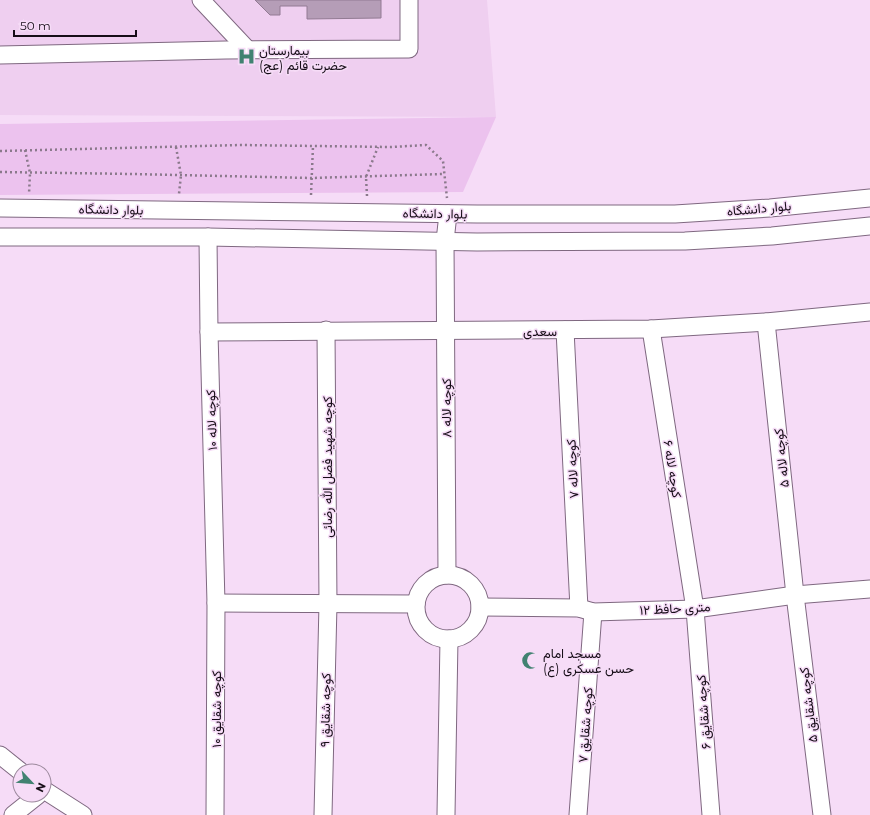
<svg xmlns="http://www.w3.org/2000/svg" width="870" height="815" font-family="Montserrat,Vazirmatn,sans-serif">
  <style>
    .built { fill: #efcff0 }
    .green { fill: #ecc2ee }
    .building { fill: #b59db7; stroke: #927b93 }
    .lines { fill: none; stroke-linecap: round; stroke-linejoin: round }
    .minor-casing { stroke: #7f6880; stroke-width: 19 }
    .path { stroke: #8a798b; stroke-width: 2.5; stroke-dasharray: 2 3; stroke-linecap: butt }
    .minor { stroke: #fff; stroke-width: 17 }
    .labels { text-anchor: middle; stroke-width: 3; stroke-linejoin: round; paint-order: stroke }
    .poi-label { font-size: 13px; fill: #160d17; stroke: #f6dcf7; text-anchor: start }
    .street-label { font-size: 13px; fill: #160d17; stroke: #f6dcf7 }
  </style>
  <rect width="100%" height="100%" fill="#f6dcf7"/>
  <polygon class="built" points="0,0 487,0 496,117 0,115"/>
  <polygon class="green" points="496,117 463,192 0,195 0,124"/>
  <polygon class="building" points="255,0 381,0 381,18 307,19 307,6 280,6 280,15 270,15"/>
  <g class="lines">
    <defs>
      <g id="minor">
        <polyline points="201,0 248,50"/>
        <polyline points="0,55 226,50 409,49 409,0"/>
        <polyline points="0,208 477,214 675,214 770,208 870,198"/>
        <polyline points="0,237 208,237 477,242 685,241 772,236 870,226"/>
        <polyline points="208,237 209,332 216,603 215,815"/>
        <polyline points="766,322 795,595 822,815"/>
        <polyline points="651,329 695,609 711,815"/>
        <polyline points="565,330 579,608"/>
        <polyline points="209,332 651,329 766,322 870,312"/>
        <polyline points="447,575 445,241 448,214"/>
        <circle cx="448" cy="607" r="32"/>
        <polyline points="216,603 416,604"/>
        <polyline points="480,607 579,608 593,612 695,609 795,595 870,589"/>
        <polyline points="0,755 20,771"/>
        <polyline points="44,790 83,815"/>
        <polyline points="13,815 38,795"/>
        <polyline points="323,815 328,604 326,330"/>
        <polyline points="446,815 449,639"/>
        <polyline points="578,815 593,612"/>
      </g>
    </defs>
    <use href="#minor" class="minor-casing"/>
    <g class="path">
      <polyline points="176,147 181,175 179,194"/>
      <polyline points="25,150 30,173 29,194"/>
      <polyline points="0,151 241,145 391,147 426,145 443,161 447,198"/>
      <polyline points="0,172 133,174 311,178 444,174"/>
      <polyline points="311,195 313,146"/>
      <polyline points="367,196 366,177 378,147"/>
    </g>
    <use href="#minor" class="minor"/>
  </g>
  <defs>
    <symbol id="hospital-bare" viewBox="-9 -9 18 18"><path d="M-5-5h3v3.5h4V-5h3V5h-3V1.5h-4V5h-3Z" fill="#418271" stroke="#f6dcf7" stroke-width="2.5" paint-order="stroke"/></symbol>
    <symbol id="mosque-bare" viewBox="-9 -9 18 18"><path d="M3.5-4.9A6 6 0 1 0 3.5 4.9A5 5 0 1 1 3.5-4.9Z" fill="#418271" stroke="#f6dcf7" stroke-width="2.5" paint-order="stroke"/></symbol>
  </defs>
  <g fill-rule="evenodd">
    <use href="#hospital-bare" x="234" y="44" width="25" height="25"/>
    <use href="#mosque-bare" x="518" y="648" width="25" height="25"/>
  </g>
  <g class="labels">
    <g class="poi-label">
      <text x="259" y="55">بیمارستان<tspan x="259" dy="15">حضرت قائم (عج)</tspan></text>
      <text x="543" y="658">مسجد امام<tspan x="543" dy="15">حسن عسکری (ع)</tspan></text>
    </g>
    <g class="street-label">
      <text transform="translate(759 208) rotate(-5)" y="5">بلوار دانشگاه</text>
      <text transform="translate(111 209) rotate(1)" y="5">بلوار دانشگاه</text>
      <text transform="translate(435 213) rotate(1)" y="5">بلوار دانشگاه</text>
      <text x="540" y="336">سعدی</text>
      <text transform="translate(446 408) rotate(-90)" y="5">کوچه لاله ۸</text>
      <text transform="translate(211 420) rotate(-92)" y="5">کوچه لاله ۱۰</text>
      <text transform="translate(781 458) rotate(-96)" y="5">کوچه لاله ۵</text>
      <text transform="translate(327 467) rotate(-90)" y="5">کوچه شهید فضل الله رضائی</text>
      <text transform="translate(572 469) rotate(-93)" y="5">کوچه لاله ۷</text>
      <text transform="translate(673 469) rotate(81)" y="5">کوچه لاله ۶</text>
      <text transform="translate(675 608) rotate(-3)" y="5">۱۲ متری حافظ</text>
      <text transform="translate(808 705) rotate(-97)" y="5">کوچه شقایق ۵</text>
      <text transform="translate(216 709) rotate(-90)" y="5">کوچه شقایق ۱۰</text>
      <text transform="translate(325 710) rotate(-89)" y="5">کوچه شقایق ۹</text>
      <text transform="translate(703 712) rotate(-94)" y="5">کوچه شقایق ۶</text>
      <text transform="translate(585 725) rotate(-86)" y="5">کوچه شقایق ۷</text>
    </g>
  </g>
  <g transform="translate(32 783) rotate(116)"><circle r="19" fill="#f6dcf7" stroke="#9c899d"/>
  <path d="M0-3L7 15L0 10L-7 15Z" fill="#418271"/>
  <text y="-6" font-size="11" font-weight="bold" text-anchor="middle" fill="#160d17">N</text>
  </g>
  <path d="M14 30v6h122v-6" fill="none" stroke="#160d17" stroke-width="2"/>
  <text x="20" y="30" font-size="12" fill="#160d17" stroke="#f6dcf7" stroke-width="3" paint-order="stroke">50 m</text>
</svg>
